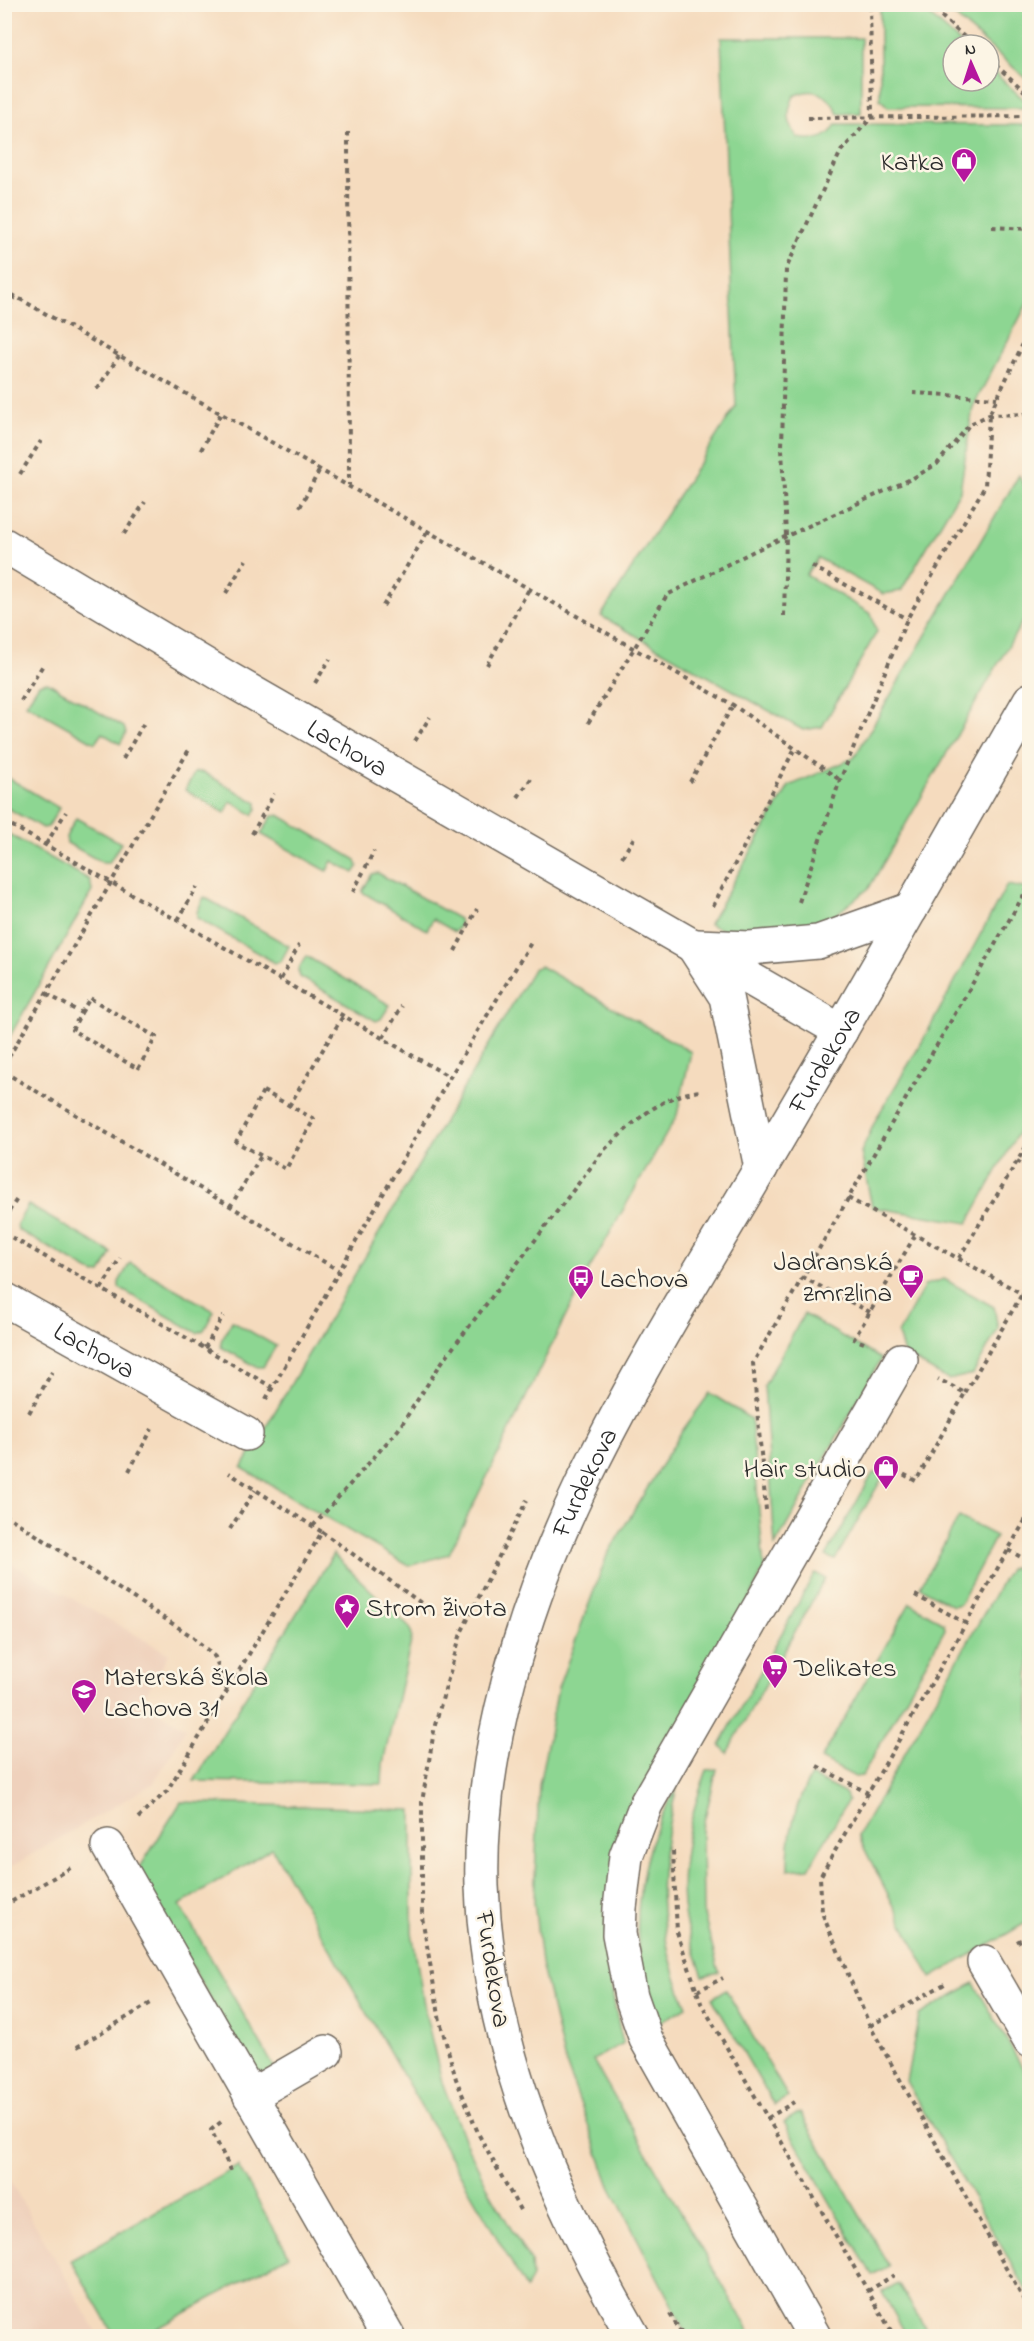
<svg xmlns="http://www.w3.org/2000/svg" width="1034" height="2341" font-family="'Indie Flower',sans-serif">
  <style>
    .built { fill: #efd1bc }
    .green { fill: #8dd692; stroke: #5c805e; stroke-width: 1.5 }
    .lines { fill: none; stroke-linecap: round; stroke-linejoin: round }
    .minor-casing { stroke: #72695e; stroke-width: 36 }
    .path { stroke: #72695e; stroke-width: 4; stroke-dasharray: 4.5 4.5; stroke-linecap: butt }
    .minor { stroke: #fff; stroke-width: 33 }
    .labels { text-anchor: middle; stroke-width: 5; stroke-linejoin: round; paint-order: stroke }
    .poi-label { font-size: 27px; fill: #2b2b2b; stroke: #fcf5e5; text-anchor: start }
    .street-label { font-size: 27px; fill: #2b2b2b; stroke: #fcf5e5 }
  </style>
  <rect width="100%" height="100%" fill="#fcf5e5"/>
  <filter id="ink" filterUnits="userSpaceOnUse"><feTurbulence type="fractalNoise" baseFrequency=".0167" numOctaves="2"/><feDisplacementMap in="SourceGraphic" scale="12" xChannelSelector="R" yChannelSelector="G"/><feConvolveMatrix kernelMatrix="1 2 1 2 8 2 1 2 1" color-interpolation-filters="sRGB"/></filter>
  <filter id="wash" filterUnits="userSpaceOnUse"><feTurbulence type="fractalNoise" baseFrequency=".008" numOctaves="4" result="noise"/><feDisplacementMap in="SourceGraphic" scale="24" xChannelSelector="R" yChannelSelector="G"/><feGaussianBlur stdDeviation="1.35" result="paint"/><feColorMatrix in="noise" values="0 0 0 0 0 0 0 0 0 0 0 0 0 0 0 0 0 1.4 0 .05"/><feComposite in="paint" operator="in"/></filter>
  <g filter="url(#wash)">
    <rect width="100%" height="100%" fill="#f5dbbe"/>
    <g class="built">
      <polygon points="4,1559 169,1654 141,1702 186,1728 154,1783 5,1870"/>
      <polygon points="5,2172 99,2336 5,2336"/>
    </g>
    <g class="green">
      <polygon points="880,5 918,5 963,45 953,45 953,81 989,81 989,68 1029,104 1029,108 888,107 880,99"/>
      <polygon points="942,5 1029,5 1029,81"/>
      <path d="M721,38h140v75l-23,1c-9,-21 -24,-28 -44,-18 -8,17 -7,26 4,42 16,3 30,2 38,-14l193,1v175l-56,107 -13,84 -59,100 -18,3 -65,-36 -12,17 65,39 6,18 -55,95 -19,3 -202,-114 135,-210z"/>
      <polygon points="1019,475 1029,495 1029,610 869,888 814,932 743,939 709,924 789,786 854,758"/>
      <polygon points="47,682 124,727 126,733 120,744 102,733 95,743 26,704 39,684"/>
      <polygon points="195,772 203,772 257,803 257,809 253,815 231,801 225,813 185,790"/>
      <polygon points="5,776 59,808 48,827 43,828 5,807"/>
      <polygon points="279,815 356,860 358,867 354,873 332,861 327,871 261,834 272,816"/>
      <polygon points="76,818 121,843 109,863 103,863 67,843 66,837"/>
      <polygon points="5,832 90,880 92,891 5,1045"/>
      <polygon points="378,873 459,919 460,925 455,932 433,919 427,930 362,892 372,874"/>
      <polygon points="1007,885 1029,889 1029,1113 968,1223 872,1207 861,1152 877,1117 922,1042"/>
      <polygon points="204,897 289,946 281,961 275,963 197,918 197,912"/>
      <polygon points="306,956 390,1005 381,1019 376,1021 300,977 298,970"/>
      <polygon points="540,966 691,1052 677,1115 585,1277 449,1554 409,1566 242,1468 533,969"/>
      <polygon points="28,1205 112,1253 101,1273 95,1274 18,1230 17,1224"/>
      <polygon points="130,1263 214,1311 204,1330 197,1333 119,1288 119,1282"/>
      <polygon points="944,1279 994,1307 998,1329 973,1374 948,1380 904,1354 898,1334 925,1285"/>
      <polygon points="804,1314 881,1359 775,1546 764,1386"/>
      <polygon points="232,1321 276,1346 263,1367 257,1367 221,1347 221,1341"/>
      <path d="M710,1393l41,26 13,149 -159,344c1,46 7,87 18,131l-30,17 159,276h-64l-78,-150 -46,-128 -23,-95 -7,-62 5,-116 19,-97 49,-133 73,-121z"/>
      <polygon points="873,1473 885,1473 835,1560 826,1556"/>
      <polygon points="959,1517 996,1536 960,1604 953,1606 920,1587"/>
      <polygon points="333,1554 411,1629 412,1637 383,1763 382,1784 194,1781"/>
      <polygon points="1015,1567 1029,1576 1029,1921 931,1978 858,1836 1009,1569"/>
      <polygon points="815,1573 825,1578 727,1753 720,1745"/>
      <polygon points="910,1603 944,1623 945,1629 862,1776 855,1777 821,1759"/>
      <path d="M717,1769l-15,60 1,83 16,60 -16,4c-5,-16 -12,-32 -16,-48 -13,-52 2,-110 20,-158z"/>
      <path d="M811,1776l35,18 2,6 -39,68 -21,2c-1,-31 7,-67 23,-94z"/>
      <path d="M677,1787c-21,85 -24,138 10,220l-28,16c-5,-11 -12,-23 -15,-34 -12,-52 -7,-111 12,-161 5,-14 14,-27 21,-41z"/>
      <polygon points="181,1802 412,1810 412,1932 426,2016 442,2082 464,2139 492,2196 531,2263 532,2277 526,2288 272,1848 180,1905 277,2072 259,2083 137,1872"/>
      <polygon points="974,1983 1029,2079 1029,2294 906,2081 919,2015"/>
      <polygon points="726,1990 788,2097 774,2105 712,1998"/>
      <polygon points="800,2112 889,2266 872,2275 784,2122"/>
      <polygon points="238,2166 289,2255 144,2336 115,2336 71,2260"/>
      <polygon points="898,2283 930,2336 907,2336 882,2292"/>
    </g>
  </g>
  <g filter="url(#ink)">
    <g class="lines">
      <defs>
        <g id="minor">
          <path id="s1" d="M4,545l225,134 612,352"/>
          <polyline points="697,946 750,948 818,942 911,909"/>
          <polyline points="695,949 726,997 761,1168"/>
          <path id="s2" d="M4,1299l242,135"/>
          <polyline points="108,1846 388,2336"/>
          <polyline points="984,1962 1030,2041"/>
          <polyline points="250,2096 326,2052"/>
          <path id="s3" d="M633,2336c-79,-137 -145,-288 -151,-450 -4,-133 42,-281 99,-400 50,-104 111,-202 169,-300 96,-161 187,-324 280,-486"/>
          <polyline points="814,2336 646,2039 631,1996 619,1934 620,1908 626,1856 646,1804 901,1360"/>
        </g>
      </defs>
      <use href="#minor" class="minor-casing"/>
      <g class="path">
        <polyline points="928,4 973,45"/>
        <polyline points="989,59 1030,96"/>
        <polyline points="808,118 1030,116"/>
        <polyline points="348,132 349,485"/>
        <polyline points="992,227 1030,229"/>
        <polyline points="4,290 733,705 840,780"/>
        <polyline points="4,315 15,296"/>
        <polyline points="97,389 119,356"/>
        <polyline points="913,393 997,398"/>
        <polyline points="201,450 221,413"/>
        <polyline points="20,474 41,441"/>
        <polyline points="300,507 320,469"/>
        <polyline points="124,534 145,502"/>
        <polyline points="812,566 907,619"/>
        <polyline points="226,593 246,560"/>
        <polyline points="383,606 428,531"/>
        <polyline points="784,616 786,536 782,449 786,269 841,151 872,117 870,4"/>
        <polyline points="487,665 529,589"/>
        <polyline points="315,683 330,659"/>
        <polyline points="21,701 43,665"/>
        <polyline points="588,723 667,595 752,552 913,478 937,464 970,424 989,415 1030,414"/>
        <polyline points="415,741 430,717"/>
        <polyline points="123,759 145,721"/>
        <polyline points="690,782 733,705"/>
        <polyline points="518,797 533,776"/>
        <polyline points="4,821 450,1077"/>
        <polyline points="252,834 274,794"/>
        <polyline points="46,844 66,812"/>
        <polyline points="622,857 635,836"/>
        <polyline points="353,892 374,851"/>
        <polyline points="799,902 840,780 907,619 985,486 989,415 1030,329"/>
        <polyline points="713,906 795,748"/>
        <polyline points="178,920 197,887"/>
        <polyline points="455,951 477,909"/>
        <polyline points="281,979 299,945"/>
        <polyline points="47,994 81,1013 72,1030 138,1069 156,1037 90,998 81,1013"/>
        <polyline points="383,1038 402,1006"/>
        <polyline points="4,1065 190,748"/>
        <polyline points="4,1072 338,1270"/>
        <polygon points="263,1091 314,1119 286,1169 236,1142"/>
        <polyline points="289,1106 343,1016"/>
        <polyline points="1017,1161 1030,1169"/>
        <polyline points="848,1198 1030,1298"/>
        <polyline points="230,1207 261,1156"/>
        <polyline points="4,1219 17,1199"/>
        <polyline points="4,1233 272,1387"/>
        <polyline points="959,1258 1030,1140"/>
        <polyline points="802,1277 870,1312"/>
        <polyline points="101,1289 120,1258"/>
        <polyline points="864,1343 854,1339 916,1234"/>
        <polyline points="205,1348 223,1316"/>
        <polyline points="965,1393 1022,1294"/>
        <polyline points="266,1399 450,1077 532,941"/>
        <polyline points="29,1413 52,1372"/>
        <polyline points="888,1466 916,1481 965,1393 938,1379"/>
        <polyline points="129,1471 152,1429"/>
        <polyline points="766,1510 753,1363 1030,884"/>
        <polyline points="1030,1512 820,1877 822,1913 870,2026 1030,2311"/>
        <polyline points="4,1514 193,1637 215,1657 227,1690"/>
        <path d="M313,1526l85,-96 44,-68 162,-212c29,-27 58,-57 99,-59"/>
        <polyline points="230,1529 255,1490"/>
        <polyline points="322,1532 439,1616"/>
        <polyline points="1008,1550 1030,1562"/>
        <polyline points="915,1595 965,1623"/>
        <polyline points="817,1766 868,1793"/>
        <polyline points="138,1818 167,1791 322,1532 229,1473"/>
        <polyline points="673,1851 677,1932 701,2003 894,2336"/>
        <polyline points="4,1906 72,1867"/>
        <polyline points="1017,1942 1030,1935"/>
        <polyline points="697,1991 723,1978"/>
        <polyline points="870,2026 948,1982"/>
        <polyline points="77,2047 151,2003"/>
        <polyline points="768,2118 794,2102"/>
        <polyline points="221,2122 211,2130 231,2170"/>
        <polyline points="520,2210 479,2135 456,2079 440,2021 422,1917 422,1802 435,1725 461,1633 527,1500"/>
        <polyline points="868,2291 894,2275"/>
        <polyline points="670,2314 683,2336"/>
      </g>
      <use href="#minor" class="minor"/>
    </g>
  </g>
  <defs>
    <symbol id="shop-pin" viewBox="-11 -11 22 30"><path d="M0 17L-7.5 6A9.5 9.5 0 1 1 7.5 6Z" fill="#b5179e" stroke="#fcf5e5"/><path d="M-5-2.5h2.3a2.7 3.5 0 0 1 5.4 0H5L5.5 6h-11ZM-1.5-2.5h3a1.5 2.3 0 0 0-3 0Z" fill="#fff"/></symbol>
    <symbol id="cafe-pin" viewBox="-11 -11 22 30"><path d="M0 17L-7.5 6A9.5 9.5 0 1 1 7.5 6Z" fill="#b5179e" stroke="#fcf5e5"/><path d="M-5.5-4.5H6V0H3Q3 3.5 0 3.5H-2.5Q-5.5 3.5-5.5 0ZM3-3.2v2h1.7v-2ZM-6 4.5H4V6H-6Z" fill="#fff"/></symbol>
    <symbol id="bus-pin" viewBox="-11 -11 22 30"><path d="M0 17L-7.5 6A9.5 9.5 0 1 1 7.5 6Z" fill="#b5179e" stroke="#fcf5e5"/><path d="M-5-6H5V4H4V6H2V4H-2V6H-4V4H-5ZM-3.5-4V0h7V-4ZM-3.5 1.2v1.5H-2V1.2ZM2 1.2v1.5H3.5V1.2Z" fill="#fff"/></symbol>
    <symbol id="sight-pin" viewBox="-11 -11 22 30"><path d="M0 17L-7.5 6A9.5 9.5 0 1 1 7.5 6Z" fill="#b5179e" stroke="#fcf5e5"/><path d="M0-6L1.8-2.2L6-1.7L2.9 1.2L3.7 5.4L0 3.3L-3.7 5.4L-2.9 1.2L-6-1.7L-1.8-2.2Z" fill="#fff"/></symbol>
    <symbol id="supermarket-pin" viewBox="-11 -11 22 30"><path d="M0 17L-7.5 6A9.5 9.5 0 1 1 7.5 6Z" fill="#b5179e" stroke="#fcf5e5"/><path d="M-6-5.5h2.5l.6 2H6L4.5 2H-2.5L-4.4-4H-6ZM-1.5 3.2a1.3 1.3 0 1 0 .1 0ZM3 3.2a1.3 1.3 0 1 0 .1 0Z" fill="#fff"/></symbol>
    <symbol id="school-pin" viewBox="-11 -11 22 30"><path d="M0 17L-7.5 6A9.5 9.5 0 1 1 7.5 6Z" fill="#b5179e" stroke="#fcf5e5"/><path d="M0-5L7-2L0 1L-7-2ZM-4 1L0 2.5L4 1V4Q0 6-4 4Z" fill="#fff"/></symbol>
  </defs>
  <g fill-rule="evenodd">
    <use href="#shop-pin" x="949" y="146" width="30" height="40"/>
    <use href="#cafe-pin" x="896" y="1262" width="30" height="40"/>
    <use href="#bus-pin" x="566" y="1263" width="30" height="40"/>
    <use href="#shop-pin" x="871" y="1453" width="30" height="40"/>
    <use href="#sight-pin" x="332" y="1592" width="30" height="40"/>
    <use href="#supermarket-pin" x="760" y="1652" width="30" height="40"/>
    <use href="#school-pin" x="69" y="1677" width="30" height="40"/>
  </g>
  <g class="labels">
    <g class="poi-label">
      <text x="944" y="170" text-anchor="end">Katka</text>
      <text x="892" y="1270" text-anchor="end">Jadranská<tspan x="892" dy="31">zmrzlina</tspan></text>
      <text x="600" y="1287">Lachova</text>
      <text x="866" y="1477" text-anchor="end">Hair studio</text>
      <text x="366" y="1616">Strom života</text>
      <text x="794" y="1676">Delikates</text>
      <text x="104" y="1685">Materská škola<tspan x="104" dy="31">Lachova 31</tspan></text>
    </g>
    <g class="street-label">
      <text dy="9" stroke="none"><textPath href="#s1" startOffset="399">Lachova</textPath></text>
      <text dy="9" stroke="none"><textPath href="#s3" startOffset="1386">Furdekova</textPath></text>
      <text dy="9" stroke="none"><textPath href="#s2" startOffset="104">Lachova</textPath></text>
      <text dy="9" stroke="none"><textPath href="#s3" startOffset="900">Furdekova</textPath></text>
      <text transform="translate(494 1969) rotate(81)" y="9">Furdekova</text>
    </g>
  </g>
  <rect width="1034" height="2341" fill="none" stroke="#fcf5e5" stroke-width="24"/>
  <g transform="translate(971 63) rotate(357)"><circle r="28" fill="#fcf5e5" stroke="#a8a49b" stroke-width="1.5"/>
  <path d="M0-4.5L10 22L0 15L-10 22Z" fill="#b5179e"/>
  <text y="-9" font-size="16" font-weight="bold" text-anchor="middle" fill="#2b2b2b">N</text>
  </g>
</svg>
